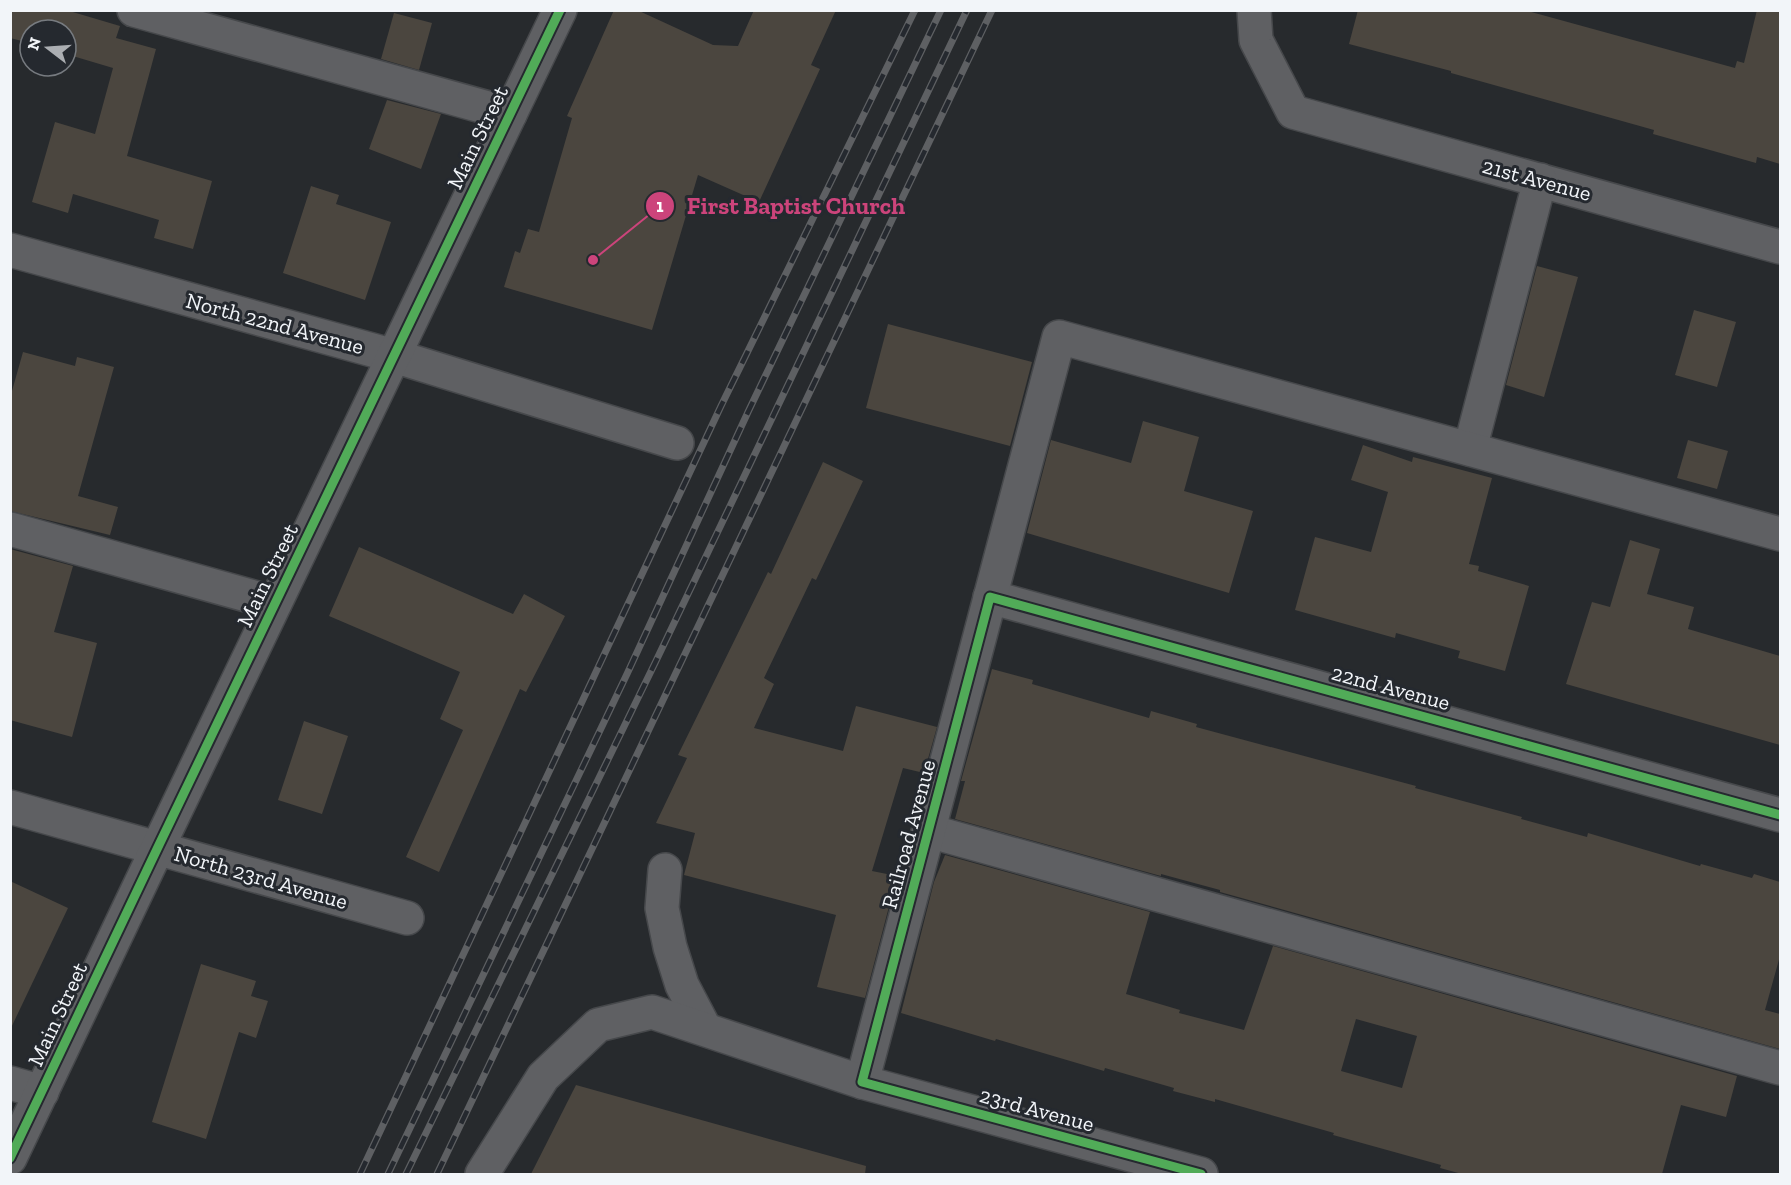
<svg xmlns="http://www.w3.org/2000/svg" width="1791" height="1185" font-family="'Zilla Slab',serif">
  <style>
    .building { fill: #4b463f; fill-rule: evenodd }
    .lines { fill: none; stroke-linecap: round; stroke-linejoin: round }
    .minor-casing { stroke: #46484b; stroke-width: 36 }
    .minor { stroke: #5f6063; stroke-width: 33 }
    .rail-casing { stroke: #5e6063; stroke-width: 7 }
    .rail { stroke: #25292f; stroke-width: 4.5; stroke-dasharray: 14; stroke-linecap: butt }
    .cycleway-casing { stroke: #25292f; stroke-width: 13 }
    .cycleway { stroke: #51ab58; stroke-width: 9 }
    .labels { text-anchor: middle; stroke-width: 6; stroke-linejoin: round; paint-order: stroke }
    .street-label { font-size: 22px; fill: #f2f5f9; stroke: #25292f }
    .leader { fill: none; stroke: #cc447b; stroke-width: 2 }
    .callout-dot { fill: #cc447b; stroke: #25292f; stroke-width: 2 }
    .mark-label { font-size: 18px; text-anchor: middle; font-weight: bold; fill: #fff }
    .callout-label { font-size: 24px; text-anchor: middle; font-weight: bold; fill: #cc447b; stroke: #25292f; stroke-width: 6; stroke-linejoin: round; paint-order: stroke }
  </style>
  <rect width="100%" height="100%" fill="#272a2d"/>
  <g class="building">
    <polygon points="10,10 66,10 120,26 116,38 156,49 127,156 212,181 193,249 154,238 159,220 73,194 68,213 32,202 55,122 95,134 113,68 66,54 66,30 30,30 30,43 10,38"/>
    <polygon points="614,10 637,10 713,45 738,46 754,10 836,10 811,65 820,69 759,202 698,175 652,330 504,287 515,251 520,253 528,229 539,232 572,118 567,116"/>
    <polygon points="1358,10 1524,10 1735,68 1737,61 1744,63 1757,10 1780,10 1780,164 1757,157 1756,163 1653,134 1654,130 1451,73 1451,71 1349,44"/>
    <polygon points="394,13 432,23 419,70 381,59"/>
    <polygon points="387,100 441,114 421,169 369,149"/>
    <polygon points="311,186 339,195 336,204 391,222 365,300 283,273"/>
    <polygon points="1537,266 1578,277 1544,397 1506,385"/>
    <polygon points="1694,310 1736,322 1717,387 1675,375"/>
    <polygon points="888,324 1032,362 1010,446 866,408"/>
    <polygon points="23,352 75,366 77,357 114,367 78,496 118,507 110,535 10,511 10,398"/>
    <polygon points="1143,421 1199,437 1184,491 1253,511 1229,593 1027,533 1051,440 1131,463"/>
    <polygon points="1688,440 1728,451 1717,489 1677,478"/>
    <polygon points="1363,445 1412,462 1413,457 1492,478 1469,564 1479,566 1478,571 1529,586 1505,671 1458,658 1460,651 1396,633 1395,638 1295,610 1315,537 1371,552 1388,492 1351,480"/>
    <polygon points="823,462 863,481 816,580 812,578 764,678 774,684 754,728 843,751 856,706 937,727 924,773 903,768 872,871 897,876 865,998 817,987 836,915 684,875 695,833 656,823 687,758 678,755 768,572 771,574"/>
    <polygon points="1630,540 1660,549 1647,594 1694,607 1688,629 1780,656 1780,745 1566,684 1592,602 1610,607"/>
    <polygon points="359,547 513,614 524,594 565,616 526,692 520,689 439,872 406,857 463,730 440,719 460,672 329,616"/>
    <polygon points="10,549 73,566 54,632 97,643 72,737 10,720"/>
    <polygon points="992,669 1033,680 1032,684 1149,718 1151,711 1197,724 1196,727 1416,786 1415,788 1522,817 1521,819 1587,837 1588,833 1700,866 1701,864 1752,878 1754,874 1780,882 1780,956 1765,1010 1780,1014 1780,1049 1220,892 1220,890 1161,874 1161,876 955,819 965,781 961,781"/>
    <polygon points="304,721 348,736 322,814 278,800"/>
    <path d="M945,855l205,57 -24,82 54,16 -1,3 65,17 29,-84 464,130 -11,41 -45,-12 -19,69h-200l-22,-6 1,-3 -108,-30 1,-2 -119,-34v3l-42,-11 1,-3 -69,-20 -1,3 -108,-32 -1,2 -94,-28 33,-131zM1356,1019l61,17 -15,52 -61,-17z"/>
    <polygon points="10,881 68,908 10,1030"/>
    <polygon points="201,964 256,981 251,996 268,1001 256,1038 239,1032 206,1139 152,1122"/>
    <polygon points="576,1085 866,1166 865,1174 531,1174"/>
  </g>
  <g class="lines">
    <defs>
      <g id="minor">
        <polyline points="134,10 510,114"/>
        <polyline points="1254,10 1256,40 1293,112 1780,247"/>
        <polyline points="10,250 394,356 677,443"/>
        <polyline points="1470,449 1540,180"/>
        <polyline points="10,529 275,603"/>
        <polyline points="990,597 1780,815"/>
        <polyline points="10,807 407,918"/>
        <polyline points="929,831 1780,1068"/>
        <polyline points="665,870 662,908 670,947 682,985 705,1029"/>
        <polyline points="862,1082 1059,337 1780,534"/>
        <polyline points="10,1083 42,1092"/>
        <polyline points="10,1158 158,847 560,10"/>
        <polyline points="482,1174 543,1077 598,1025 652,1012 862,1082 1201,1174"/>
      </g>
    </defs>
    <use href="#minor" class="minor-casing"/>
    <use href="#minor" class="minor"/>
    <defs>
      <g id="rail">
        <polyline points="360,1174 721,406 915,10"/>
        <polyline points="388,1174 627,674 748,412 941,10"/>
        <polyline points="406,1174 655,663 967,10"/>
        <polyline points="437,1174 992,10"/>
      </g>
    </defs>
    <use href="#rail" class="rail-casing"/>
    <use href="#rail" class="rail"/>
    <defs>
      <g id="cycleway">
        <polyline points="10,1158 158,847 560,10"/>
        <polyline points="1201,1174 862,1082 990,597 1780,815"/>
      </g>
    </defs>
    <use href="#cycleway" class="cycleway-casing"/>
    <use href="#cycleway" class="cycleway"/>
  </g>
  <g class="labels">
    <g class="street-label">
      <text transform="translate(477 137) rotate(-64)" y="8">Main Street</text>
      <text transform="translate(1537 179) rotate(15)" y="8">21st Avenue</text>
      <text transform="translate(275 323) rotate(15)" y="8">North 22nd Avenue</text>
      <text transform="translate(267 575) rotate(-64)" y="8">Main Street</text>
      <text transform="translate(1391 687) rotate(15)" y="8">22nd Avenue</text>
      <text transform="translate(908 834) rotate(-75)" y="8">Railroad Avenue</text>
      <text transform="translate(261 877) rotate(16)" y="8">North 23rd Avenue</text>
      <text transform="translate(57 1014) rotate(-65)" y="8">Main Street</text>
      <text transform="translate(1037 1109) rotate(15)" y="8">23rd Avenue</text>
    </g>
  </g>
  <path class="leader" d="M593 260L660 206"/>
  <g class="callout-dot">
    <circle cx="593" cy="260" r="6"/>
    <circle cx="660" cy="206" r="15"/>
  </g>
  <g class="mark-label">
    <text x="660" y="212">1</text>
  </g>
  <g class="callout-label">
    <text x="796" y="214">First Baptist Church</text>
  </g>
  <rect width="1791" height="1185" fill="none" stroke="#f2f5f9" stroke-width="24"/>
  <g transform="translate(48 48) rotate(287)"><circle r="28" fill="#25292f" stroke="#777b80" stroke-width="1.5"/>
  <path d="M0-4.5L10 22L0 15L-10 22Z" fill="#abaeb2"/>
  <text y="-9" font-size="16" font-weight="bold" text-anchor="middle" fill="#f2f5f9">N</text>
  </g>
</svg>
